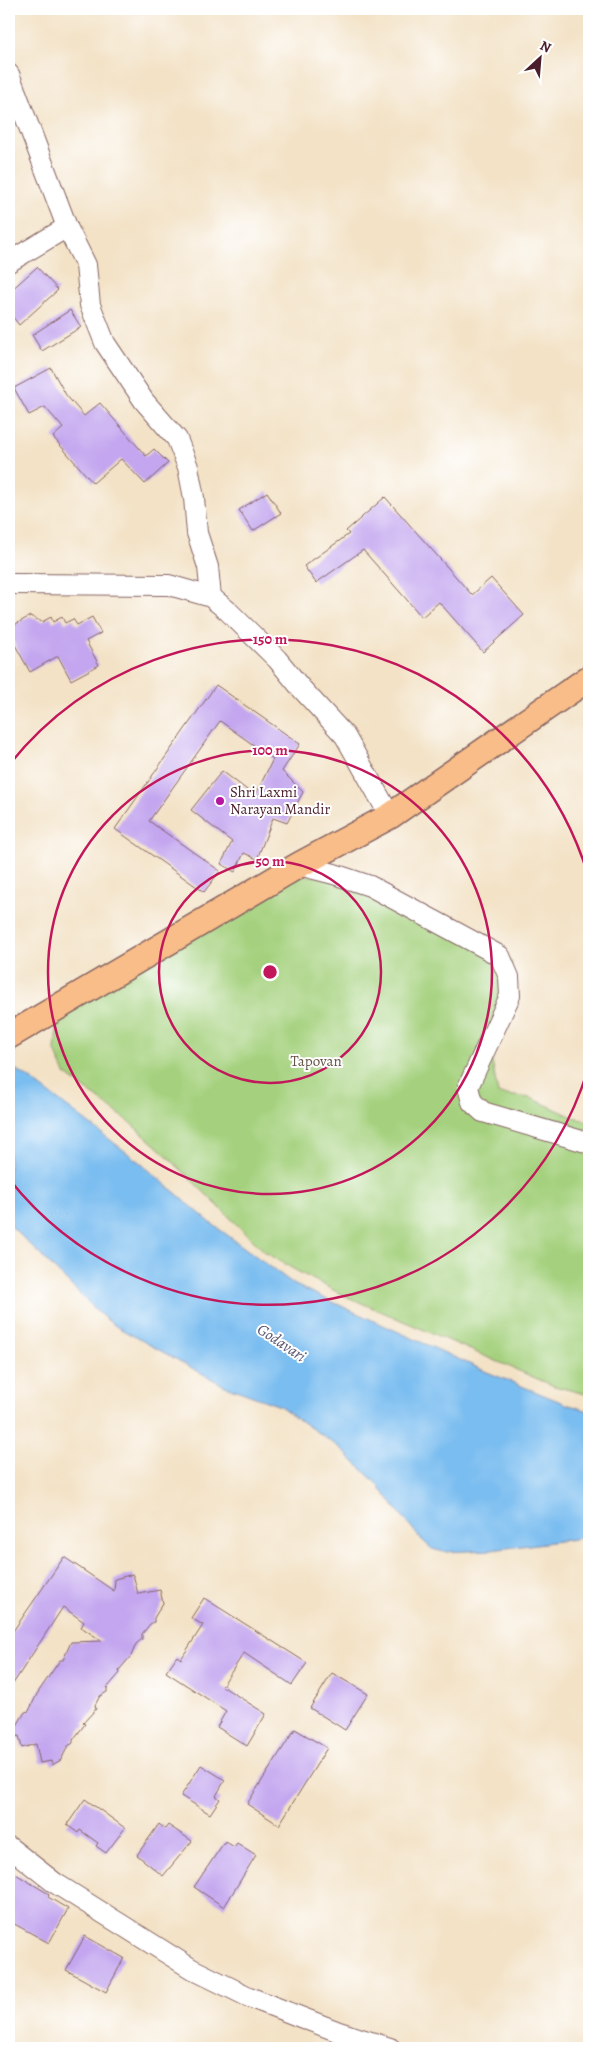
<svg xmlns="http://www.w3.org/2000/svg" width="598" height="2057" font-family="Alegreya,serif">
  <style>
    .green { fill: #a5d17e; stroke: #787854 }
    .water { fill: #7abdf0; stroke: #626e8e }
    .building { fill: #c3a6ef }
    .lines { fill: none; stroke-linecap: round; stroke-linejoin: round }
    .minor-casing { stroke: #856361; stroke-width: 22 }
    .major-casing { stroke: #856361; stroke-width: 28 }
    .minor { stroke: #fff; stroke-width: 20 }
    .major { stroke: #f8bd88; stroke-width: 25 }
    .ring { fill: none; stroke: #c2185b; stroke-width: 2.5 }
    .poi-dot { fill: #b5179e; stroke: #fff; stroke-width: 2 }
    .labels { text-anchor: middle; stroke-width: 4; stroke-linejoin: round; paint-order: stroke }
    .poi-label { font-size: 15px; fill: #4a1f2b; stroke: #fff; text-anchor: start }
    .park-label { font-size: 15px; fill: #655444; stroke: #fff }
    .water-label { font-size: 16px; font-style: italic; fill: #5b5670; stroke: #fff }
    .centre { fill: #c2185b; stroke: #fff; stroke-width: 2.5 }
    .ring-label { font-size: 15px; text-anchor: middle; font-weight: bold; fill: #c2185b; stroke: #fff; stroke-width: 4; stroke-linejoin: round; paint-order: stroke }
  </style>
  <rect width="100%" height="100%" fill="#fff"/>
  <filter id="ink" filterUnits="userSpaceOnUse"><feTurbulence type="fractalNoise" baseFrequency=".02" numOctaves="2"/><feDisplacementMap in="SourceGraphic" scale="10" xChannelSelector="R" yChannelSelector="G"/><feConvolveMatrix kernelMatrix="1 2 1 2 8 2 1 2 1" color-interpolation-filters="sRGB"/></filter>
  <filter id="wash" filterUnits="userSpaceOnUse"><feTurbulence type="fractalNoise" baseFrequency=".0096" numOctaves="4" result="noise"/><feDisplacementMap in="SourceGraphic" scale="20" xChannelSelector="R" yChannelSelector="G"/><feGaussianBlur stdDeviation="1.12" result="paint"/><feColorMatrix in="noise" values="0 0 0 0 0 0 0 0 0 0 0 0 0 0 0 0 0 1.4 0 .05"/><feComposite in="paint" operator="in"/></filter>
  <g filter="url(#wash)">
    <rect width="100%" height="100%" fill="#f3e2c6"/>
    <polygon class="green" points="289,874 325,877 512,962 487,1035 498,1094 531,1098 571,1116 589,1122 589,1395 554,1386 343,1295 295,1270 265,1252 163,1152 128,1121 65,1074 55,1051 57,1025 74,1003"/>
    <polygon class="water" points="9,1065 29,1078 138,1161 211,1223 295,1285 487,1372 566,1404 589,1411 589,1537 492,1550 444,1552 432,1549 420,1538 375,1482 339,1447 308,1426 280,1406 225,1386 117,1327 102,1316 9,1224"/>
    <g id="blocks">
      <g class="building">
        <polygon points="37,267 58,290 19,325 9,312 9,292"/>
        <polygon points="70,310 81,327 42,351 32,335"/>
        <polygon points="51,368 66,395 84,416 100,403 146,456 154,449 168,463 145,484 121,459 93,483 53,437 63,428 45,407 29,415 14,388"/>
        <polygon points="267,492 281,513 253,531 239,510"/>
        <polygon points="385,497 472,595 491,578 524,615 483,652 439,602 422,617 363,550 316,583 304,566 349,534 346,531"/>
        <polygon points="30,616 42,622 51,617 53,622 62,617 65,623 73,619 77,625 92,617 101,633 86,641 99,665 71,680 58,656 30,672 9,634 9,628"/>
        <polygon points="216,685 300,744 282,771 303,792 287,823 273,818 257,859 244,853 235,872 221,864 232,842 191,810 222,771 255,796 273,759 220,721 149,821 220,871 204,892 115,829"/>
        <polygon points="64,1557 114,1591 115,1579 133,1574 138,1594 160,1590 163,1603 154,1618 154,1622 150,1624 142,1634 142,1639 136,1644 131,1656 119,1670 120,1673 107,1688 107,1692 100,1696 95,1705 96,1709 83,1723 85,1724 73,1740 73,1743 68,1746 61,1760 52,1765 51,1761 40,1763 36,1744 22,1748 19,1736 9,1739 25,1712 29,1711 37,1694 60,1660 63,1660 71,1642 102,1641 81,1627 84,1622 63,1607 9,1690 9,1637"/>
        <polygon points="204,1598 307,1663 292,1685 244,1653 222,1686 266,1714 247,1746 217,1727 226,1711 166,1672 177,1656 181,1659 203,1625 191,1618"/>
        <polygon points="332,1673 368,1694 345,1730 310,1708"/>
        <polygon points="295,1729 327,1748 279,1825 247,1804"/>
        <polygon points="201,1765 225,1780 216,1796 220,1799 210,1814 181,1796"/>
        <polygon points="85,1799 125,1828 106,1853 96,1846 98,1843 80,1830 78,1833 67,1825"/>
        <polygon points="159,1824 165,1829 168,1825 192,1841 163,1876 137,1855"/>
        <polygon points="225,1841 234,1847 237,1843 256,1855 224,1907 194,1887"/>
        <polygon points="9,1870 49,1894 48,1897 68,1909 49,1943 9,1921"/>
        <polygon points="85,1936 124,1958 106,1992 66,1970"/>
      </g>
    </g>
  </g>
  <g filter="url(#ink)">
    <use href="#blocks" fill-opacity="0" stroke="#856361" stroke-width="1"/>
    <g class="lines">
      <defs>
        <g id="minor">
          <polyline points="9,74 67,227"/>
          <polyline points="9,262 67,227 86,265 90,305 105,343 144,401 177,439 188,467 194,498 197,533 208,567 211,597"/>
          <polyline points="9,584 169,585 211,597 228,611 277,659 300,687 345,736 390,816"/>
          <polyline points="299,865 334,874 370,886 500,956 509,977 510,996 468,1087 472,1102 483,1112 589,1143"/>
          <polyline points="9,1847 55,1883 192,1969 249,1997 339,2032 390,2048"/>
        </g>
        <polyline id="major" points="9,1036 299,865 390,816 589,678"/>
      </defs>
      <use href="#minor" class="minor-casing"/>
      <use href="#major" class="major-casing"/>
      <use href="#minor" class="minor"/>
      <use href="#major" class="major"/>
    </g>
  </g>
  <g class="ring">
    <circle cx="270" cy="972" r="111"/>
    <circle cx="270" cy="972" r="222"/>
    <path d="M588 1069A333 333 0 0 1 9 1179M9 765A333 333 0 0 1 588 875"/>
  </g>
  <circle class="poi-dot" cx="220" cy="801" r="5"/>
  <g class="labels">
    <g class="poi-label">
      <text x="230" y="797">Shri Laxmi<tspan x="230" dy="17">Narayan Mandir</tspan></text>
    </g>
    <g class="park-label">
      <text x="316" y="1066">Tapovan</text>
    </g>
    <g class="water-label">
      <text transform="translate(282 1342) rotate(34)" y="6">Godavari</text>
    </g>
  </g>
  <circle cx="270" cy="972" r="8" class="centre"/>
  <g class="ring-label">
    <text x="270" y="644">150 m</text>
    <text x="270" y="755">100 m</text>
    <text x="270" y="866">50 m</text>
  </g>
  <rect width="598" height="2057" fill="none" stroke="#fff" stroke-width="30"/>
  <g transform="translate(540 58) rotate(26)" stroke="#ffffff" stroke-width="4" paint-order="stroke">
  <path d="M0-4L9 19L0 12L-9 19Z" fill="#4a1f2b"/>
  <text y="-8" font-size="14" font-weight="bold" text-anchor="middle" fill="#4a1f2b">N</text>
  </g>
</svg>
